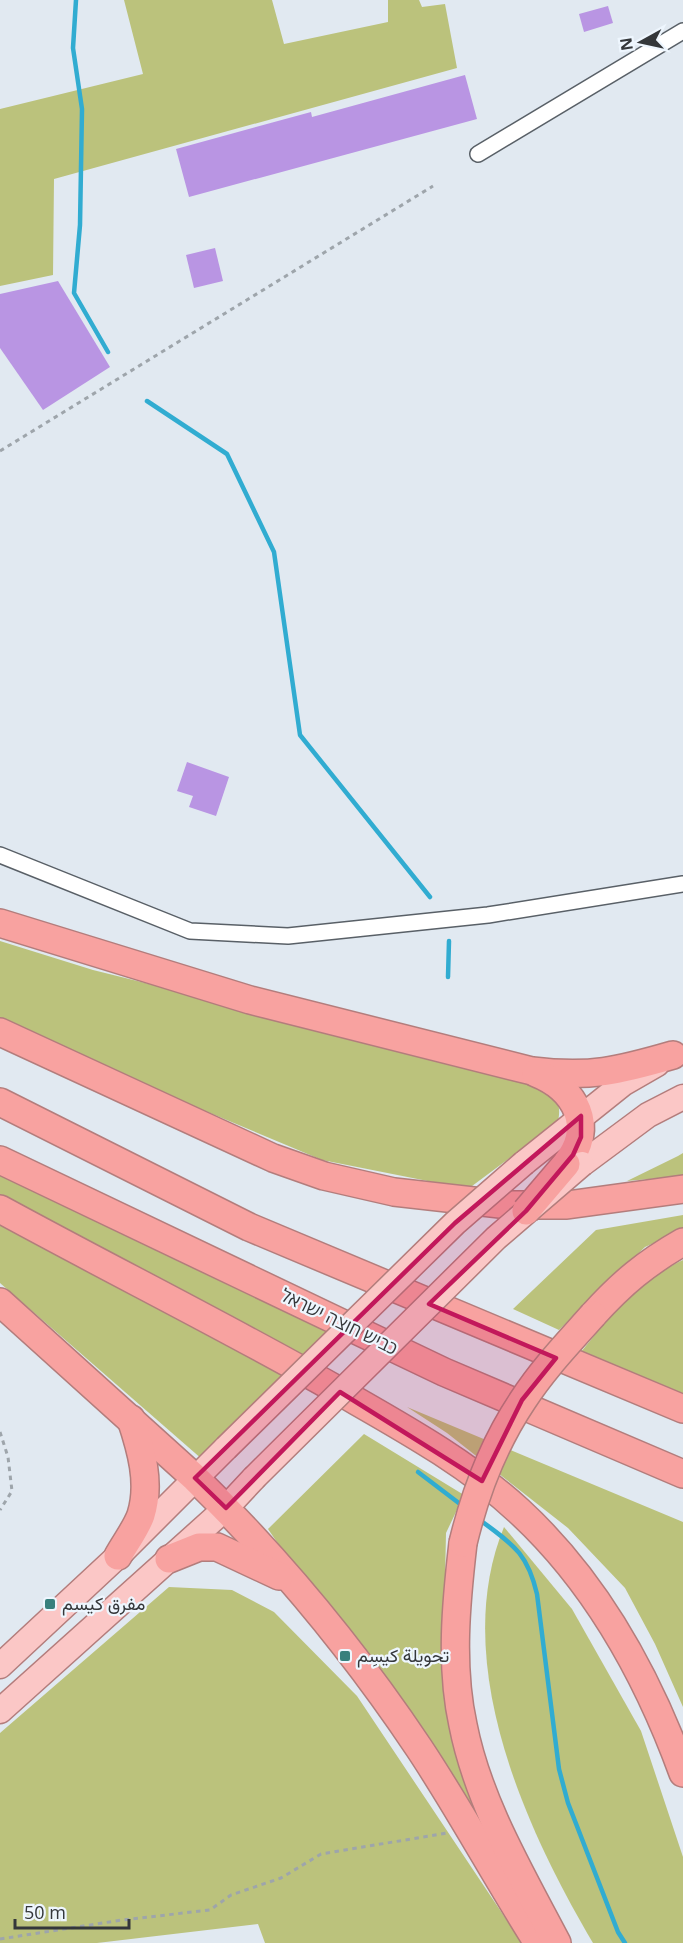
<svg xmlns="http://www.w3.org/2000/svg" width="683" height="1943" font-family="'Open Sans',Vazirmatn,'Noto Sans Hebrew',sans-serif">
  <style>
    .green { fill: #bbc27c }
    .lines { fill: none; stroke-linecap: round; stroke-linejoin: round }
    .stream { stroke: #31acd1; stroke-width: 4.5 }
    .building { fill: #b995e3 }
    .street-casing { stroke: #596067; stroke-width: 18 }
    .primary-casing { stroke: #b37d7c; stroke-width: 27 }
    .highway-casing { stroke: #b37d7c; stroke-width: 30 }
    .path { stroke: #9ea5ab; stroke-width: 3; stroke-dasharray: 4.5 4.5; stroke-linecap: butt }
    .street { stroke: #fff; stroke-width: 15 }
    .primary { stroke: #fbc7c6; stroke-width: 24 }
    .highway { stroke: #f8a2a0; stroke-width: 27 }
    .primary-bridge-casing { stroke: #b37d7c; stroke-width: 27; stroke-linecap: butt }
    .highway-bridge-casing { stroke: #b37d7c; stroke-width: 30; stroke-linecap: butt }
    .primary-bridge { stroke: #fbc7c6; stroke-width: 24 }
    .highway-bridge { stroke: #f8a2a0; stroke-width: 27 }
    .marked { fill: #c2185b; fill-opacity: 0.2; stroke: #c2185b; stroke-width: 4.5; stroke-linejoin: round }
    .poi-dot { fill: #38807d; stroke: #eef6fe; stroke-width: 2 }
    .labels { text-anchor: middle; stroke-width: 4.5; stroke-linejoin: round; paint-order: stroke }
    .street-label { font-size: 18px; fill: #34373a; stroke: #eef6fe }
    .poi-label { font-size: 18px; fill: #34373a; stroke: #eef6fe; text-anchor: start }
  </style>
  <rect width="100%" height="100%" fill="#e1e9f1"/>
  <g class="green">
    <polygon points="124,0 272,0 284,44 388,22 388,0 419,0 422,7 445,4 457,68 54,179 53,275 0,286 0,109 143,74"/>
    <path d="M0,941l93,29 438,109c20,14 32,16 27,43l-90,67 -146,-29 -205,-86 -117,-56z"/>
    <polygon points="683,1153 683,1176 627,1181 678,1156"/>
    <polygon points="0,1170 332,1332 203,1460 0,1283"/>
    <polygon points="683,1215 683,1230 645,1247 559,1330 513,1309 596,1230"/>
    <path d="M683,1260v134l-105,-38c32,-40 58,-74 105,-96z"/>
    <polygon points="407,1407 683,1522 683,1707 655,1644 625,1588 568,1528 447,1433"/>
    <polygon points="364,1434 464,1495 446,1533 443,1675 450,1730 470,1790 514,1888 268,1529"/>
    <path d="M504,1527l68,82 69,122 42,126v86h-90c-68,-115 -144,-282 -89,-416z"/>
    <polygon points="169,1587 232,1590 274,1612 357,1696 522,1943 265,1943 258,1924 97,1943 0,1943 0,1733"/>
  </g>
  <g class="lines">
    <g class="stream">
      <polyline points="76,0 73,48 82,109 80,225 74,293 108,352"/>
      <polyline points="147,401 227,454 274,552 300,735 430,897"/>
      <polyline points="448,977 449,941"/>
      <polyline points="418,1472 464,1507"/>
      <path d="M480,1520c33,25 47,32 57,74l22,175 9,34 50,129 7,11"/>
    </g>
  </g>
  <g class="building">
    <polygon points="608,6 613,23 584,32 579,14"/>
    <polygon points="465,75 477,119 189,197 176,149 311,112 312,117"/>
    <polygon points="215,248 223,281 194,288 186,255"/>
    <polygon points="58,281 110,367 43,410 0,348 0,294"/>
    <polygon points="187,762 229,777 216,816 189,807 193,796 177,791"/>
  </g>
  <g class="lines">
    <defs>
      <g id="street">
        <polyline points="478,154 683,31"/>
        <polyline points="0,855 190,931 288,936 488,915 683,884"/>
      </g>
      <g id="primary">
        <polyline points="524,1163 624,1083 657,1064"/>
        <polyline points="582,1164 648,1115 683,1097"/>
        <polyline points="0,1666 118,1556 226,1448"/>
        <polyline points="0,1711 226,1508 254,1478"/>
      </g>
      <g id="highway">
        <path d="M0,923l250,77 282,71c58,7 86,0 141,-16"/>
        <polyline points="0,1032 273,1158 324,1176 394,1192 509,1205 567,1205 683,1189"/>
        <path d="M536,1073c40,16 60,54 30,91"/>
        <polyline points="0,1102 249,1227 683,1409"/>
        <polyline points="0,1160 444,1372 683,1474"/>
        <path d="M0,1209c110,60 222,116 332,178 64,37 132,73 187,124 76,70 129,166 164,262"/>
        <path d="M0,1302l195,176c84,82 159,173 224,270 42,63 78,131 119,195"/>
        <path d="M593,1315c29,-32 53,-52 90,-73"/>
        <path d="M463,1543c-7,60 -13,123 0,182 15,77 58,149 94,218"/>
        <path d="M118,1556c7,-13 18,-27 23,-41 10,-32 0,-66 -10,-96"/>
        <polyline points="169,1559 199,1547 217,1547 279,1576"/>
      </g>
    </defs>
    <use href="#street" class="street-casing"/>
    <use href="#primary" class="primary-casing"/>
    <use href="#highway" class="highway-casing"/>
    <g class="path">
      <polyline points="0,451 433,186"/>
      <polyline points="0,1432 8,1457 12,1491 0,1510"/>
      <polyline points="0,1939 122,1920 210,1910 231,1895 281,1878 321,1854 447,1833"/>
    </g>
    <use href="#street" class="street"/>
    <use href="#primary" class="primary"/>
    <use href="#highway" class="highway"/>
    <defs>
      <g id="primary-bridge">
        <polyline points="226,1448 455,1223 524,1163"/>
        <polyline points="254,1478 496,1238 582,1164"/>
      </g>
      <g id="highway-bridge">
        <polyline points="526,1211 566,1164"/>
        <path d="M463,1543c12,-50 31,-100 60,-143 20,-31 46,-58 70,-85"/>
      </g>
    </defs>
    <use href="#primary-bridge" class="primary-bridge-casing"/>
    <use href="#highway-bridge" class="highway-bridge-casing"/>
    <use href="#primary-bridge" class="primary-bridge"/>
    <use href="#highway-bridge" class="highway-bridge"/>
  </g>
  <path class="marked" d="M581,1116v21l-8,18 -47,56 -97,93 127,54 -34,42 -40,81 -142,-89 -114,116 -31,-30 260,-255z"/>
  <g class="poi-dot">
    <rect x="44" y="1598" width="12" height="12" rx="3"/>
    <rect x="339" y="1650" width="12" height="12" rx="3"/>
  </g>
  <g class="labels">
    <g class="street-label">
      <text transform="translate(339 1322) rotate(26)" y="6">כביש חוצה ישראל</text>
    </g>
    <g class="poi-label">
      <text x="62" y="1610">مفرق كيسم</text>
      <text x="357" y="1662">تحويلة كيسِم</text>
    </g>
  </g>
  <g transform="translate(641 42) rotate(262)" stroke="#eef6fe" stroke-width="4.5" paint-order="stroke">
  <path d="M0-4.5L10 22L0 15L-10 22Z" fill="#34373a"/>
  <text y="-9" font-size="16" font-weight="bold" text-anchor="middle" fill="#34373a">N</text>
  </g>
  <path d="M15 1919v9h114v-9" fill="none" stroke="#34373a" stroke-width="3"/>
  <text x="24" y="1919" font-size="18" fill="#34373a" stroke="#eef6fe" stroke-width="4.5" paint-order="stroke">50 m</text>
</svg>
